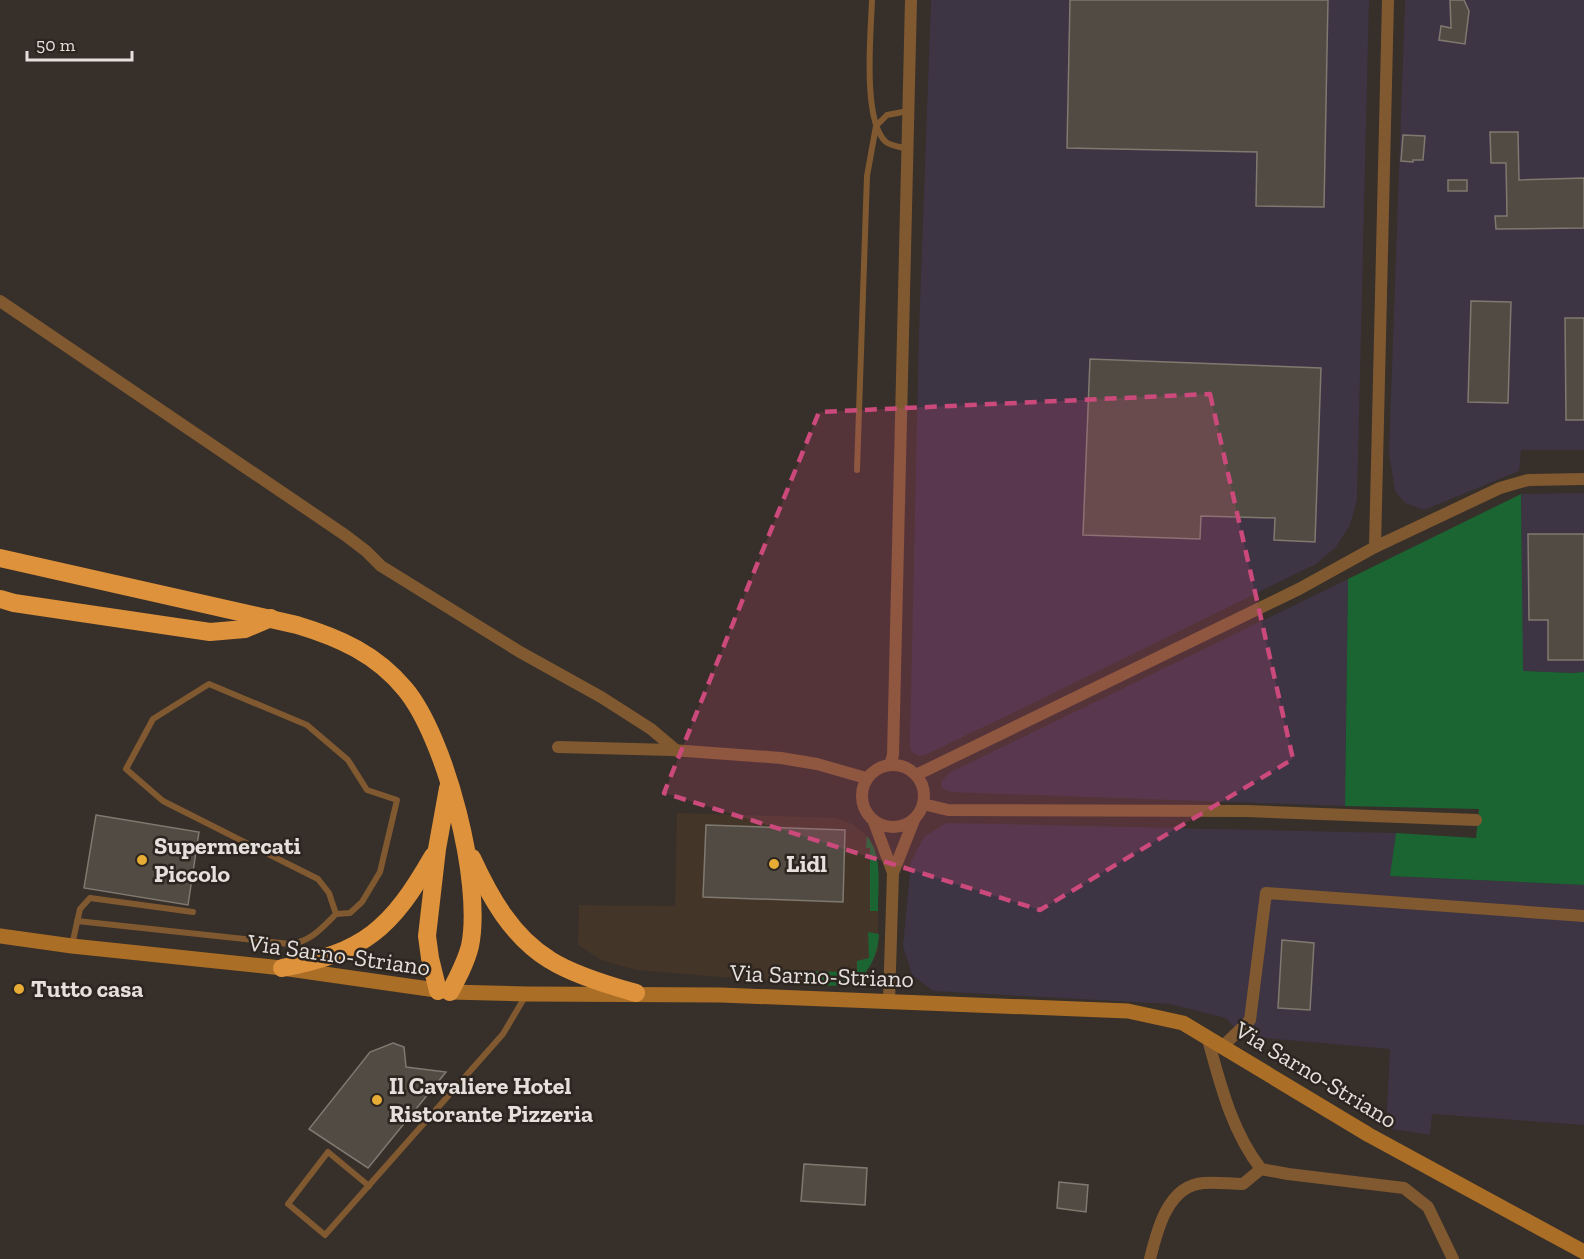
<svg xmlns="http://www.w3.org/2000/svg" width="1584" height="1259" font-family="'Zilla Slab',serif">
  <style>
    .commercial { fill: #443529 }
    .industrial { fill: #3d3444 }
    .green { fill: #1b6533 }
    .building { fill: #514b43; stroke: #7f7970; stroke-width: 1.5 }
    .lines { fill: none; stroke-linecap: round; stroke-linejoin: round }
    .service { stroke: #805931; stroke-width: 6 }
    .minor { stroke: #805931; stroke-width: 12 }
    .secondary { stroke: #ab6e26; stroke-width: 15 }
    .motorway { stroke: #de923c; stroke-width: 18 }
    .marked { fill: #cb4a7b; fill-opacity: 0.2; stroke: #cb4a7b; stroke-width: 4.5; stroke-dasharray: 12 8; stroke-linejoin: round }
    .poi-dot { fill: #e7ac36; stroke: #2d251f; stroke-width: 2 }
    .labels { text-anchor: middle; stroke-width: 5; stroke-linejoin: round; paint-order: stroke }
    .poi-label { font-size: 24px; font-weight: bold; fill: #e5e0dc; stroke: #2d251f; text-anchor: start }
    .street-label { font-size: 24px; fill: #e5e0dc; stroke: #2d251f }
  </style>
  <rect width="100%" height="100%" fill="#372f29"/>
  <polygon class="commercial" points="677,813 836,818 852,824 867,836 875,847 878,868 878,951 870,965 852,983 833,986 821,985 636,970 601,960 578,945 579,905 675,906"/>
  <g class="industrial">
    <polygon points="931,0 1369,0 1357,500 1350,525 1336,547 1316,564 1029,705 925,755 919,756 911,751 910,744 919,332"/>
    <polygon points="1405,0 1584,0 1584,450 1521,450 1519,471 1424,510 1405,503 1395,491 1389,453"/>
    <polygon points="1584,493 1584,672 1572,673 1522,671 1521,494"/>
    <polygon points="1348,579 1345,806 951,792 942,788 941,782 949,773"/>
    <polygon points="947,823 1396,833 1391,876 1584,885 1584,1125 1432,1114 1430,1135 1386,1128 1390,1049 1241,1036 1226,1018 1170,1004 933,991 912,975 903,946 911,861 925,836"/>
  </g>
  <g class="green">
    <polygon points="1521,494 1523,671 1572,673 1584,672 1584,885 1390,876 1396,833 1476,838 1479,809 1345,806 1348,579"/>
    <path d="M867,836c16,21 11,49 11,75h-8v-63h-4z"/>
    <path d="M868,932l11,2c-1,18 -8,40 -27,48 -12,6 -30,3 -43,2l-5,-6 -30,-7 83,1v-11l12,-3z"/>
  </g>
  <g class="building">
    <polygon points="1070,0 1328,0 1324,207 1256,206 1257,152 1067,148"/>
    <polygon points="1450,0 1464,0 1469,11 1465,44 1439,40 1441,26 1451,28"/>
    <polygon points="1490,132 1518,132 1519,180 1584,178 1584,228 1496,229 1495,216 1507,216 1506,163 1491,163"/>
    <polygon points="1403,135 1425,136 1423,160 1413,160 1413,162 1401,161"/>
    <rect x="1448" y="180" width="19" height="11"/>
    <polygon points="1471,301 1511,302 1508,403 1468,402"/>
    <polygon points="1565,318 1584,318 1584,420 1566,420"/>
    <polygon points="1090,359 1321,368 1315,542 1274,540 1275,518 1201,516 1200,539 1083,535"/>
    <polygon points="1528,534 1584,534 1584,660 1548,660 1548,620 1529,620"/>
    <polygon points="96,815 199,832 188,905 84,888"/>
    <polygon points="706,825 845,830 843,902 703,897"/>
    <polygon points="1282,940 1314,943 1310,1010 1278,1008"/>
    <polygon points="393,1043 404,1047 406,1067 446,1072 368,1168 309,1129 370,1052"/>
    <polygon points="804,1164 867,1168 865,1205 801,1201"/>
    <polygon points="1059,1182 1088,1185 1086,1212 1057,1208"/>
  </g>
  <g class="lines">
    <g class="service">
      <path d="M872,0c-1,31 -10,121 14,142 5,4 16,5 22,7"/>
      <polyline points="857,470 867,176 876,126 887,115 908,111"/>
      <path d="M77,921l213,23c20,-2 32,-16 46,-30l-7,-21 -11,-14 -155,-78 -37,-32 27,-50 56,-35 98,41 41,35 19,30 30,10 -17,72 -18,30 -12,11 -14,1"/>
      <polyline points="72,945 80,909 90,898 193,912"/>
      <polyline points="369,1186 328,1152 288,1204 325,1235 503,1034 526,995"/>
    </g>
    <g class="minor">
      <polyline points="0,301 345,535 366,551 381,566 520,652 601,697 651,729 677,751"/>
      <polyline points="1375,547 1388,0"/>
      <polyline points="558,747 672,750 781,758 817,764 866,778"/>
      <circle cx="893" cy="796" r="31"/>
      <polyline points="890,765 893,755 911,0"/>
      <polyline points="916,775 1299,589 1375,547 1500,488 1528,480 1584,479"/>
      <polyline points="923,804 948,810 1247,811 1476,820"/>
      <polyline points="874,822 893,873"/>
      <polyline points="889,1001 893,873 914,820"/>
      <path d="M1207,1036c13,47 24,94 54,133l27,5 116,14 24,19 25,52"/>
      <polyline points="1223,1046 1250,1020 1266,893 1584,916"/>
      <path d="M1150,1259c7,-29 18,-74 54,-76 13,-1 26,1 39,1l18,-15"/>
    </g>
    <polyline class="secondary" points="0,936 72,946 282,968 450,992 527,994 721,995 1128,1011 1183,1023 1369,1135 1584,1252"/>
    <g class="motorway">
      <path d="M0,558l297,67c43,13 79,29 108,64 41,49 78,194 65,257 -4,16 -12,31 -20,46"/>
      <polyline points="0,599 14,603 210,632 245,629 271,618"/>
      <path d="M472,858c18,39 40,79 78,102 22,14 61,26 86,33"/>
      <path d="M282,968c83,-16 109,-39 151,-112"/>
      <polyline points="438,991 430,958 427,936 437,849 448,788"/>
    </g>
  </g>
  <path class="marked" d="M1210,394l83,365 -253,151 -376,-117 155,-381z"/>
  <g class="poi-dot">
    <circle cx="142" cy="860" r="6"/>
    <circle cx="774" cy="864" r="6"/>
    <circle cx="19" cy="989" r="6"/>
    <circle cx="377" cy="1100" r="6"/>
  </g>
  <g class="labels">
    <g class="poi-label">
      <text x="154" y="854">Supermercati<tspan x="154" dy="28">Piccolo</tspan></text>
      <text x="786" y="872">Lidl</text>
      <text x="31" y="997">Tutto casa</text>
      <text x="389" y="1094">Il Cavaliere Hotel<tspan x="389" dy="28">Ristorante Pizzeria</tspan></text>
    </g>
    <g class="street-label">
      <text transform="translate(339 955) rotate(8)" y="8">Via Sarno-Striano</text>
      <text transform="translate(822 976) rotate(2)" y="8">Via Sarno-Striano</text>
      <text transform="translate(1316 1075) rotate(31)" y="8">Via Sarno-Striano</text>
    </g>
  </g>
  <path d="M27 51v9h105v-9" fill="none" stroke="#e5e0dc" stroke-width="3"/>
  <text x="36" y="51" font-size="18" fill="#e5e0dc" stroke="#2d251f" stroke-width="4.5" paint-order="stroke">50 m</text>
</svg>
